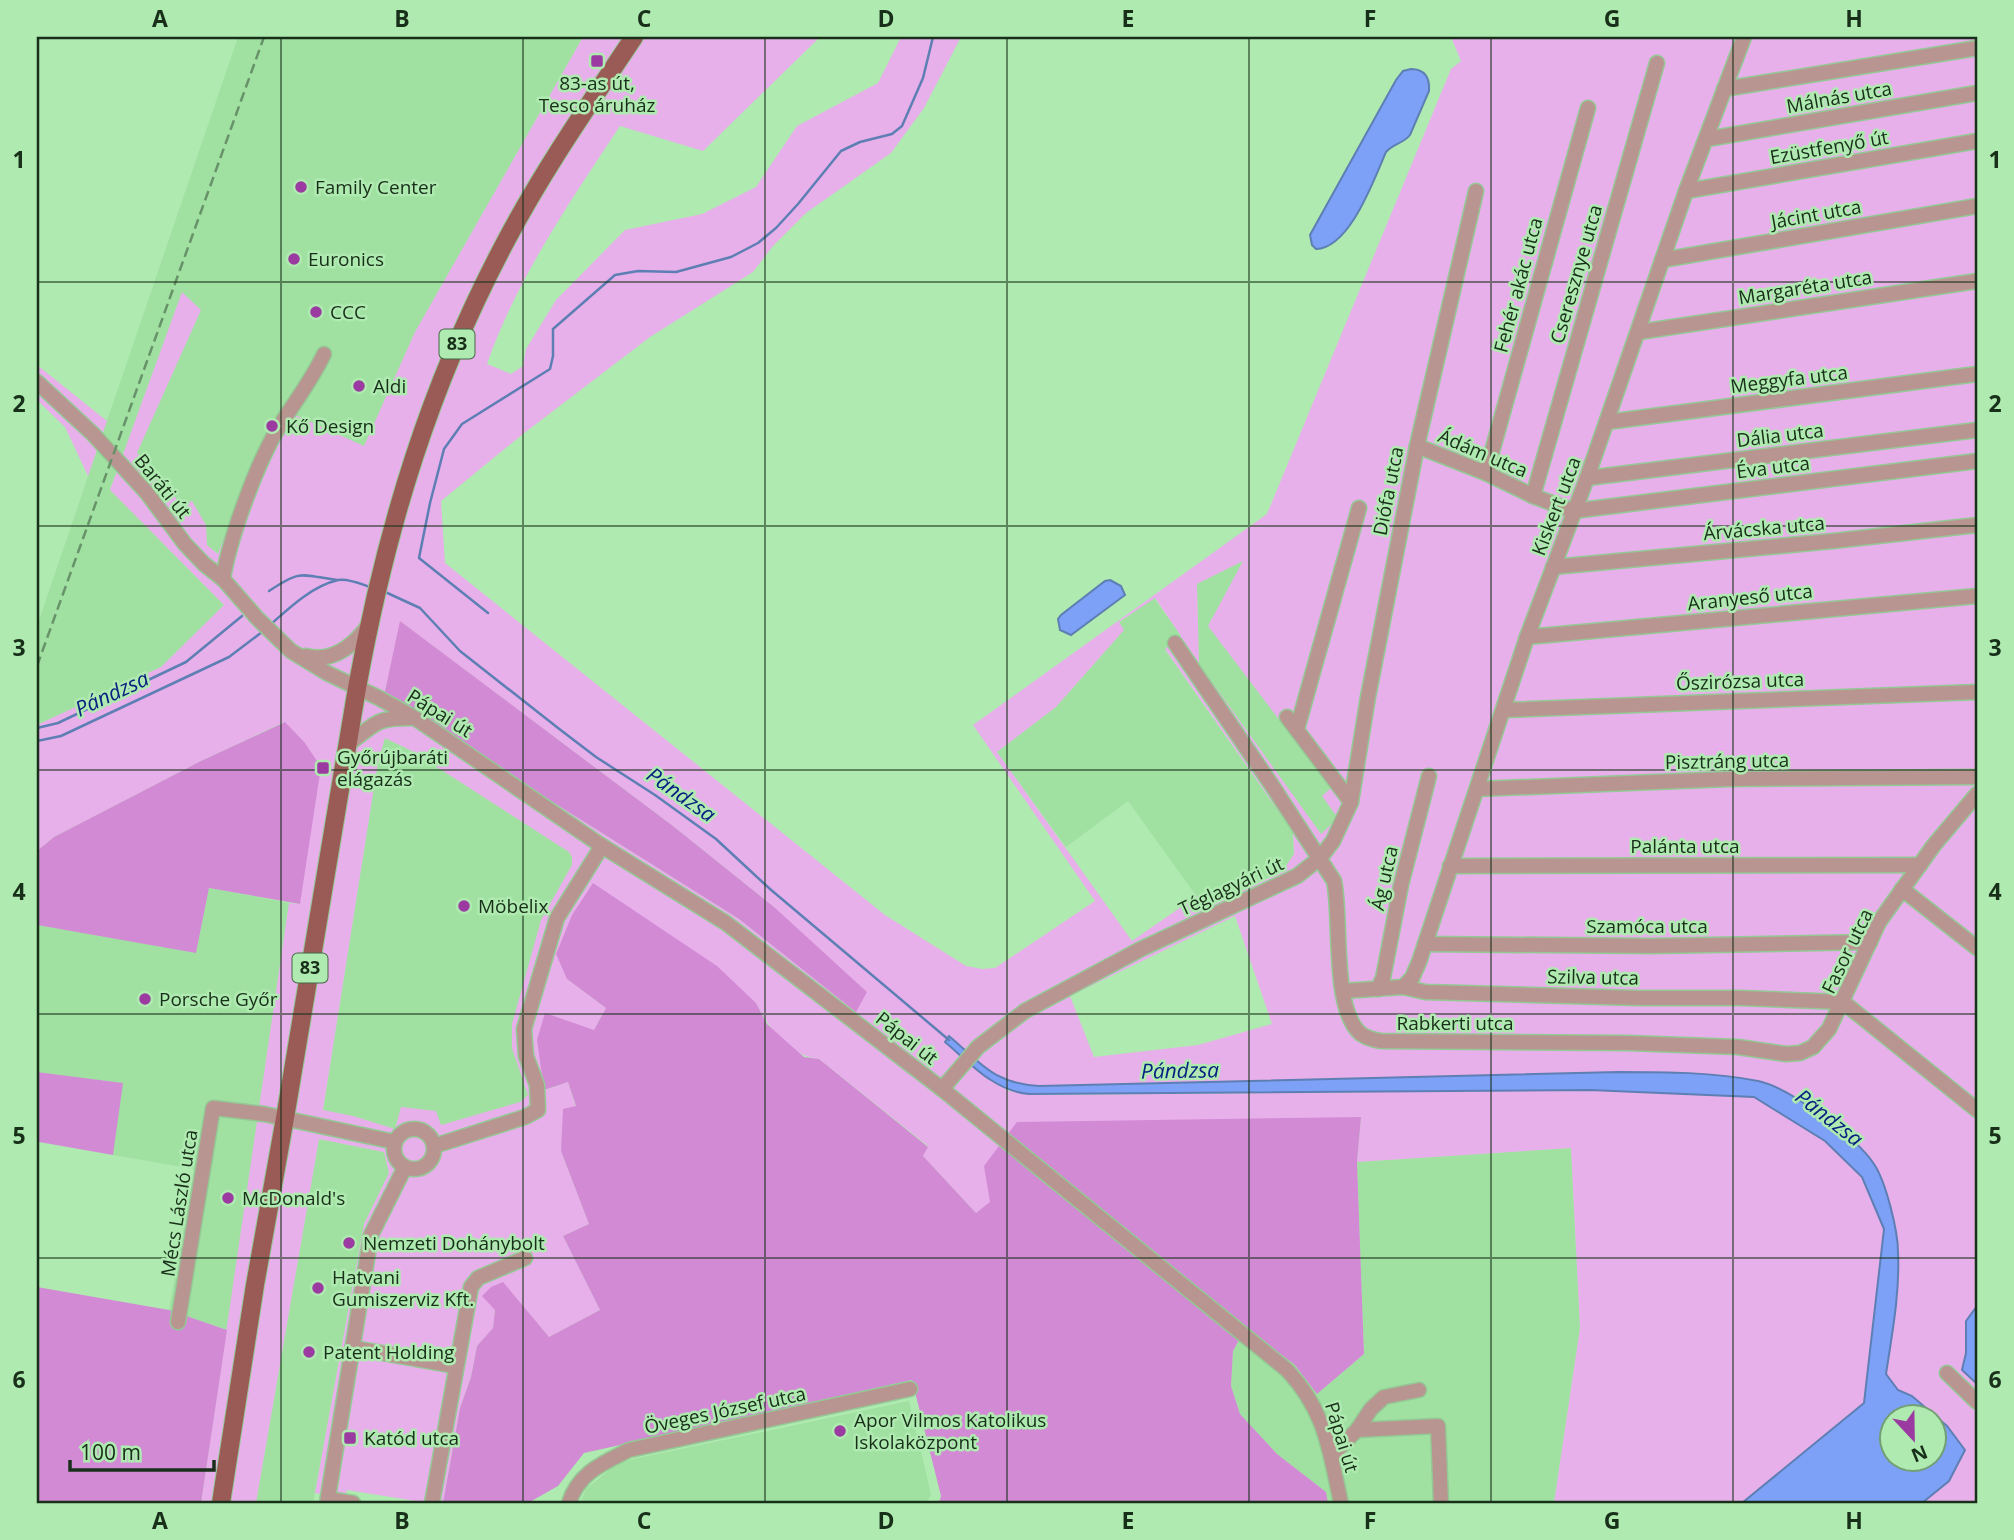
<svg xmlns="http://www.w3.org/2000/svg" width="2014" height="1540" font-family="'Open Sans',sans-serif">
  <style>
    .built { fill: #a0e1a2 }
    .green { fill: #e8b0ea; fill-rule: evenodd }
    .forest { fill: #d28ad5 }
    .water { fill: #7ca1f6; stroke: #5e7fb4; stroke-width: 2; fill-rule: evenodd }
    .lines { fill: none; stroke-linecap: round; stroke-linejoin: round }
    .stream { stroke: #5e7fb4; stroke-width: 2.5 }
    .minor-casing { stroke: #94c895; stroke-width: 17 }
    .major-casing { stroke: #94c895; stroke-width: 20 }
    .minor { stroke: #b99591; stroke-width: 14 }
    .major { stroke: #9a5b56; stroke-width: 18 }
    .rail { stroke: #689269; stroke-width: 2.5; stroke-dasharray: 10 5; stroke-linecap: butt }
    .grid { fill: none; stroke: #182f19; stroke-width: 2; stroke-opacity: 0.55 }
    .poi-dot { fill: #9b3aa1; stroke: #afeab0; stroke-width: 2.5 }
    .labels { text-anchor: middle; stroke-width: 5; stroke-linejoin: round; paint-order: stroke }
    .shield { fill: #afeab0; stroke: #456746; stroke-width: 2 }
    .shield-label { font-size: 18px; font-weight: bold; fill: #182f19 }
    .poi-label { font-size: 19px; fill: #182f19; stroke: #afeab0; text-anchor: start }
    .street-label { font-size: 19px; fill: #182f19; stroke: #afeab0 }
    .water-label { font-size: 21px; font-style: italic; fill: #082080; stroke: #afeab0 }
    .neatline { fill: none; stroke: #182f19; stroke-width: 2.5 }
    .grid-label { font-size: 23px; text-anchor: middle; font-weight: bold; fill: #182f19 }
  </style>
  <rect width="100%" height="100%" fill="#afeab0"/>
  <g class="built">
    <polygon points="238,37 583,37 415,332 364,447 283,411 255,455 218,554 207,545 206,525 192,502 182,506 136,453 201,310 182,293 110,490 224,605 161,667 37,725 37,626"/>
    <polygon points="1244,560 1208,626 1332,788 1339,818 1321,835 1199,664 1197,584"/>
    <polygon points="1154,598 1181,636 1165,650 1293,832 1294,855 1282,871 1205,908 1128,801 1066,847 997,752 1056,707 1124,630 1118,623"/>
    <polygon points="385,738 412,751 569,852 572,857 572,865 541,920 525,1081 529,1094 521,1102 441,1125 395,1129 353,1116 323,1111 378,762"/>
    <polygon points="209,888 289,903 227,1330 169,1310 194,1169 113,1155 122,1083 37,1072 37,925 196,952"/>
    <polygon points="319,1139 384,1152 389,1173 364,1224 313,1503 256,1503"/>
    <polygon points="1571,1148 1580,1328 1554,1503 1328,1503 1326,1492 1277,1454 1240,1414 1231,1386 1233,1351 1245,1328 1294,1364 1317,1394 1364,1354 1357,1162"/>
    <polygon points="909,1401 931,1494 927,1503 580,1503 586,1489 619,1462"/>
  </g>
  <g class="green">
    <path d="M583,37h237l-117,114 -83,-25c-50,76 -103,152 -133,238l24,10 12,-8 3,-17 30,-49 69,-70 77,-16 54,-27 41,-61 81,-43 23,-46h60l-37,71 -33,45 -85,60 -33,33 -20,26 -103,65 -127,97 -82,67 4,62 440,352 81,51 16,3 13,-1 100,-67 -122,-176 294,-211 184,-445 10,-8 -10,-24h526v1269l-11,15v32l-3,17 14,14v119h-55l27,-22 -2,-55 -35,-30 -14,-6 -12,-16 9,-61 3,-63 -8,-44 -16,-41 -114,-84 -88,-9h-53l-580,14c-42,-3 -60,-22 -94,-45l48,41 16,9 35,4 546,-5 164,7 71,44 37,36 22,52 -20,174 -122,100h-188l26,-175 -9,-180 -214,14 4,-45 -371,86 -14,10 -53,-57 5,-10 -109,-87c-29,-3 -50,-31 -63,-56l-189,-24 39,29 -12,22 -49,60 23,-8 8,25 -15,44 28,73 -26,12 37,74 -51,27 -46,-54 -8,26 -2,20 -16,17 -6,31 -11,31 -17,95h-15l-81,-13 -3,8 -29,-5 49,-269 25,-51 -5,-21 -65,-13 -63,364h-55l88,-600 11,1 -16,-182 -83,39 -147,76 -17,14v-126l124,-58 63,-62 -114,-115 72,-198 19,18 -64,143 45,52 10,-4 14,24 1,20 11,9 37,-99 29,-45 80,36 51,-114zM1243,561l-35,65 123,162 -9,8 16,22 -17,16 -122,-170 -2,-80zM1155,598l26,38 -16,13 128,183 1,22 -12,18 -76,36 -9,-12 -65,45 -135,-189 59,-45 68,-77 -5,-8zM401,622l272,204 101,81 81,104 -116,-92 -355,-223zM385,738l27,13 157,101 3,5v8l-31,55 -29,104v24l16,47 -8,7 -79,23 -5,-14 -35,-4 -6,22 -42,-13 -30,-6 55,-348zM1235,916l37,108 -74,21 -104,12 -24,-61z"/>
    <polygon points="37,365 107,421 88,476 65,427 37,400"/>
  </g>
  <g class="forest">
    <polygon points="400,621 673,826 774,907 867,992 856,1012 739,919 384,696"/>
    <polygon points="285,722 305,743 321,767 300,904 209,888 196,953 37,925 37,851 54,837 201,761"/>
    <polygon points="593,883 717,966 756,1003 767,1024 787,1042 804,1057 819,1059 928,1147 923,1156 976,1213 990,1202 984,1166 1017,1122 1361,1117 1357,1162 1364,1354 1317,1394 1294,1364 1245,1329 1233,1351 1231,1386 1240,1414 1277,1454 1326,1492 1328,1503 939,1503 941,1496 912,1380 584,1453 558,1486 528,1503 443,1503 460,1408 471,1377 477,1346 493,1328 495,1310 482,1296 491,1287 503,1282 549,1337 600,1310 563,1236 589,1224 561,1151 563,1109 576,1106 568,1082 544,1090 537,1040 545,1013 594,1030 606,1008 567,979 556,954 572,915"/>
    <polygon points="37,1072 123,1083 113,1155 39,1142 37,1152"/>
    <polygon points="37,1287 169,1310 227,1330 201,1503 37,1503"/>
  </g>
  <g class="water">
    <path d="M1411,69c14,0 19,9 18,22l-19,44c-6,8 -17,9 -24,17 -12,27 -36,96 -70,97l-4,-4 -2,-10 86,-155 7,-9z"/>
    <polygon points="1110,580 1121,586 1125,595 1071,635 1060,630 1058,619 1061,615 1105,581"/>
    <path d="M949,1036c33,28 44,47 90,50l580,-14c45,0 95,0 139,9 31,6 99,57 116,83 12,18 24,67 24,88 2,41 -6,82 -12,122l12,16 14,6 35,30 18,24 -16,31 -27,22h-180l122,-100 20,-174 -22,-52 -37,-36 -71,-44 -164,-7 -561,4c-35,-3 -59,-31 -84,-52zM1892,1418h42v42h-42z"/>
    <polygon points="1977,1306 1977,1384 1962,1370 1966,1353 1966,1321"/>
  </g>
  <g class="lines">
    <g class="stream">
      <path d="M269,591c33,-22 31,-16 68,-11"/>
      <polyline points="383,591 420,608 460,651 558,728 596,757 655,795 716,839 770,889 949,1040"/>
      <polyline points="488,613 419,558 430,503 444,449 462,424 550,369 553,356 553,329 615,275 638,271 676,272 731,257 758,243 776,228 798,204 841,151 860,142 892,134 902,126 923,78 933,37"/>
      <path d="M270,625c19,-17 42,-39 68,-45 10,-2 23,4 32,7"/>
      <polyline points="37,728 58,723 186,662 242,616"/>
      <polyline points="37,741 61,736 229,657 262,632"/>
    </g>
    <defs>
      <g id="minor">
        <polyline points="1724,89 1977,48"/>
        <polyline points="1707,139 1977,93"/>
        <polyline points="1686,191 1977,141"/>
        <polyline points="1662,260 1977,206"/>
        <polyline points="1639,332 1977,281"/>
        <path d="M37,382l56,52 54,59 38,51 19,20 19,15 34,39 34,33 36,22 52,25 36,20 187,128 124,77 216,166 345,281c39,42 42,79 54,133"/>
        <polyline points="1607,422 1977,374"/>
        <polyline points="1417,446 1486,473 1533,496 1573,511 1977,461"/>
        <polyline points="1486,473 1588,108"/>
        <polyline points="1587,478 1977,430"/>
        <polyline points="1533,496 1657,63"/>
        <polyline points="1553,567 1833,541 1977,525"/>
        <path d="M223,579c6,-39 31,-107 50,-142 16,-28 37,-53 51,-83"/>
        <polyline points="1527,637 1977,596"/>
        <path d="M1175,643l98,144 61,94c8,36 -3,128 27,153 6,4 12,6 20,7l247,2 110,4 48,7 14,-1 13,-6 16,-18 50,-107 55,-77 43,-51"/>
        <path d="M306,656c27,7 47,-10 62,-30"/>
        <polyline points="1505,710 1977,692"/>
        <polyline points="1287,717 1351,802"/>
        <polyline points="1297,729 1359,508"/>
        <path d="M348,744c30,-21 25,-26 64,-26"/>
        <polyline points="1477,789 1729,779 1977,777"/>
        <polyline points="1450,866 1920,865"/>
        <polyline points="1902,889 1977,948"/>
        <polyline points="1425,944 1652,946 1870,942"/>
        <polyline points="1403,987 1412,978 1419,962 1527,637 1587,478 1686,191 1744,37"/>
        <polyline points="1378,989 1383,978 1401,885 1429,776"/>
        <polyline points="1343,991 1403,987 1425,992 1638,998 1740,998 1843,1002 1977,1110"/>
        <polyline points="942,1089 978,1047 1025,1011 1141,949 1297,876 1320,858 1333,841 1351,802 1368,697 1417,446 1476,191"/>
        <circle cx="414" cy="1149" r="20"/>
        <polyline points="434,1146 525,1117 538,1110 537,1085 526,1056 524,1029 557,918 602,846"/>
        <polyline points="178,1322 213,1108 264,1114 395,1142"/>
        <polyline points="354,1348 455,1366"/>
        <polyline points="1947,1373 1977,1402"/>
        <polyline points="1357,1430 1438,1426 1441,1503"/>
        <polyline points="1331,1456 1357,1430 1371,1409 1384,1397 1419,1390"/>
        <polyline points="328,1499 353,1503"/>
        <polyline points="327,1503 371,1235 405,1167"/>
        <polyline points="432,1503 471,1287 478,1278 525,1258"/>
        <path d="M569,1503c9,-30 34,-40 60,-53l281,-61"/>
      </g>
      <path id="major" d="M221,1503l34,-218 30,-167 72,-430c29,-160 73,-305 150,-449 37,-70 83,-136 127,-202"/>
    </defs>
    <use href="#minor" class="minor-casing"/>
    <use href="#major" class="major-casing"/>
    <use href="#minor" class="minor"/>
    <use href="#major" class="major"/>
    <polyline class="rail" points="37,666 264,37"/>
  </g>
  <path class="grid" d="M281,37v1466M523,37v1466M765,37v1466M1007,37v1466M1249,37v1466M1491,37v1466M1733,37v1466M37,282h1940M37,526h1940M37,770h1940M37,1014h1940M37,1258h1940"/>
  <g class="poi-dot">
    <rect x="590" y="54" width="14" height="14" rx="3.5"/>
    <circle cx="301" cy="187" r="7"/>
    <circle cx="294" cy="259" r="7"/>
    <circle cx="316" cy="312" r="7"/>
    <circle cx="359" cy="386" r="7"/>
    <circle cx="272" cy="426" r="7"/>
    <rect x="316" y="761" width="14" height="14" rx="3.5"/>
    <circle cx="464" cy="906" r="7"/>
    <circle cx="145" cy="999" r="7"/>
    <circle cx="228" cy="1198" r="7"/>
    <circle cx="349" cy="1243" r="7"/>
    <circle cx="318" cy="1288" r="7"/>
    <circle cx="309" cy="1352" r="7"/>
    <circle cx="840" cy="1431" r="7"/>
    <rect x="343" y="1431" width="14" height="14" rx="3.5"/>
  </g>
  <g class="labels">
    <g class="shield">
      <rect x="439.5" y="329.5" width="35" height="29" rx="5"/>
      <rect x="292.5" y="953.5" width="35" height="29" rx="5"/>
    </g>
    <g class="shield-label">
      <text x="457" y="350">83</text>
      <text x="310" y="974">83</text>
    </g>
    <g class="poi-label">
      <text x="597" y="90" text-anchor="middle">83-as út,<tspan x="597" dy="22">Tesco áruház</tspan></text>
      <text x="315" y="194">Family Center</text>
      <text x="308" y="266">Euronics</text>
      <text x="330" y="319">CCC</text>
      <text x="373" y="393">Aldi</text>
      <text x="286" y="433">Kő Design</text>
      <text x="337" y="764">Győrújbaráti<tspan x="337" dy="22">elágazás</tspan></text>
      <text x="478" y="913">Möbelix</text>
      <text x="159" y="1006">Porsche Győr</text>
      <text x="242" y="1205">McDonald's</text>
      <text x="363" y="1250">Nemzeti Dohánybolt</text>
      <text x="332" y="1284">Hatvani<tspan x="332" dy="22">Gumiszerviz Kft.</tspan></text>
      <text x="323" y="1359">Patent Holding</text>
      <text x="854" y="1427">Apor Vilmos Katolikus<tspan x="854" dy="22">Iskolaközpont</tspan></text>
      <text x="364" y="1445">Katód utca</text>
    </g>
    <g class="street-label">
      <text transform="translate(1839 97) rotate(-10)" y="7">Málnás utca</text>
      <text transform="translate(1829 147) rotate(-10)" y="7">Ezüstfenyő út</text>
      <text transform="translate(1816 214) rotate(-10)" y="7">Jácint utca</text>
      <text transform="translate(1576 274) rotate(-74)" y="7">Cseresznye utca</text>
      <text transform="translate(1518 285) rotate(-75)" y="7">Fehér akác utca</text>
      <text transform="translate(1805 287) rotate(-9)" y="7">Margaréta utca</text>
      <text transform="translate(1789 379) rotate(-7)" y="7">Meggyfa utca</text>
      <text transform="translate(1780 435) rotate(-7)" y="7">Dália utca</text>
      <text transform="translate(1483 453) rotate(23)" y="7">Ádám utca</text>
      <text transform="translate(1773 467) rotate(-7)" y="7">Éva utca</text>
      <text transform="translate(163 486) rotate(51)" y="7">Baráti út</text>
      <text transform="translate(1388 491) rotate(-79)" y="7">Diófa utca</text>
      <text transform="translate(1556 506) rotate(-69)" y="7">Kiskert utca</text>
      <text transform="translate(1764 528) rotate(-5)" y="7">Árvácska utca</text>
      <text transform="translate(1750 597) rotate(-6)" y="7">Aranyeső utca</text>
      <text transform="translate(1740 681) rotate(-2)" y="7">Őszirózsa utca</text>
      <text transform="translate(440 713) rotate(32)" y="7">Pápai út</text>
      <text transform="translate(1727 761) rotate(-1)" y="7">Pisztráng utca</text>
      <text x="1685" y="853">Palánta utca</text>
      <text transform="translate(1384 878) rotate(-77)" y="7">Ág utca</text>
      <text transform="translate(1231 886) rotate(-25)" y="7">Téglagyári út</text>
      <text x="1647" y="933">Szamóca utca</text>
      <text transform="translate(1847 951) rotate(-64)" y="7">Fasor utca</text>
      <text transform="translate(1593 977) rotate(1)" y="7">Szilva utca</text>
      <text x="1455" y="1030">Rabkerti utca</text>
      <text transform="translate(907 1038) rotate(38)" y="7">Pápai út</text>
      <text transform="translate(179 1203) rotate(-81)" y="7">Mécs László utca</text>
      <text transform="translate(725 1410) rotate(-12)" y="7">Öveges József utca</text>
      <text transform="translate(1342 1437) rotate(73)" y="7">Pápai út</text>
    </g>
    <g class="water-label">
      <text transform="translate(112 694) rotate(-25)" y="7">Pándzsa</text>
      <text transform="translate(681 795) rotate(35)" y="7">Pándzsa</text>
      <text transform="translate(1180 1071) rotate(-1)" y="7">Pándzsa</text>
      <text transform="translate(1829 1118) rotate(38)" y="7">Pándzsa</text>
    </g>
  </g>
  <rect width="2014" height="1540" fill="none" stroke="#afeab0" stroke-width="77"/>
  <g transform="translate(1913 1438) rotate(158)"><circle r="33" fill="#afeab0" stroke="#739f74" stroke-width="2"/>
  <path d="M0-5L12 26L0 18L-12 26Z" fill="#9b3aa1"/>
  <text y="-10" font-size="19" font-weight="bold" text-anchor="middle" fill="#182f19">N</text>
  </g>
  <path d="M70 1460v10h144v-10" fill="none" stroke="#182f19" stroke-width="3.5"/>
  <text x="80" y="1460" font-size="21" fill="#182f19" stroke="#afeab0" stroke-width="5" paint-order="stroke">100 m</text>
  <rect x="38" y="38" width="1938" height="1464" class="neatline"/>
  <g class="grid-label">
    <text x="160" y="27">A</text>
    <text x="402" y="27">B</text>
    <text x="644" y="27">C</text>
    <text x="886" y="27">D</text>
    <text x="1128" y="27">E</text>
    <text x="1370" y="27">F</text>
    <text x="1612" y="27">G</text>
    <text x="1854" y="27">H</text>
    <text x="19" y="168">1</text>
    <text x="1995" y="168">1</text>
    <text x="19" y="412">2</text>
    <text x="1995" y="412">2</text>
    <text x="19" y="656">3</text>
    <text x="1995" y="656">3</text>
    <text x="19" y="900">4</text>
    <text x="1995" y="900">4</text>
    <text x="19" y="1144">5</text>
    <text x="1995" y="1144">5</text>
    <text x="19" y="1388">6</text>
    <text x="1995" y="1388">6</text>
    <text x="160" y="1529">A</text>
    <text x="402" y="1529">B</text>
    <text x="644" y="1529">C</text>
    <text x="886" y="1529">D</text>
    <text x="1128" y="1529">E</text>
    <text x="1370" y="1529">F</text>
    <text x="1612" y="1529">G</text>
    <text x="1854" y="1529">H</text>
  </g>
</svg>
